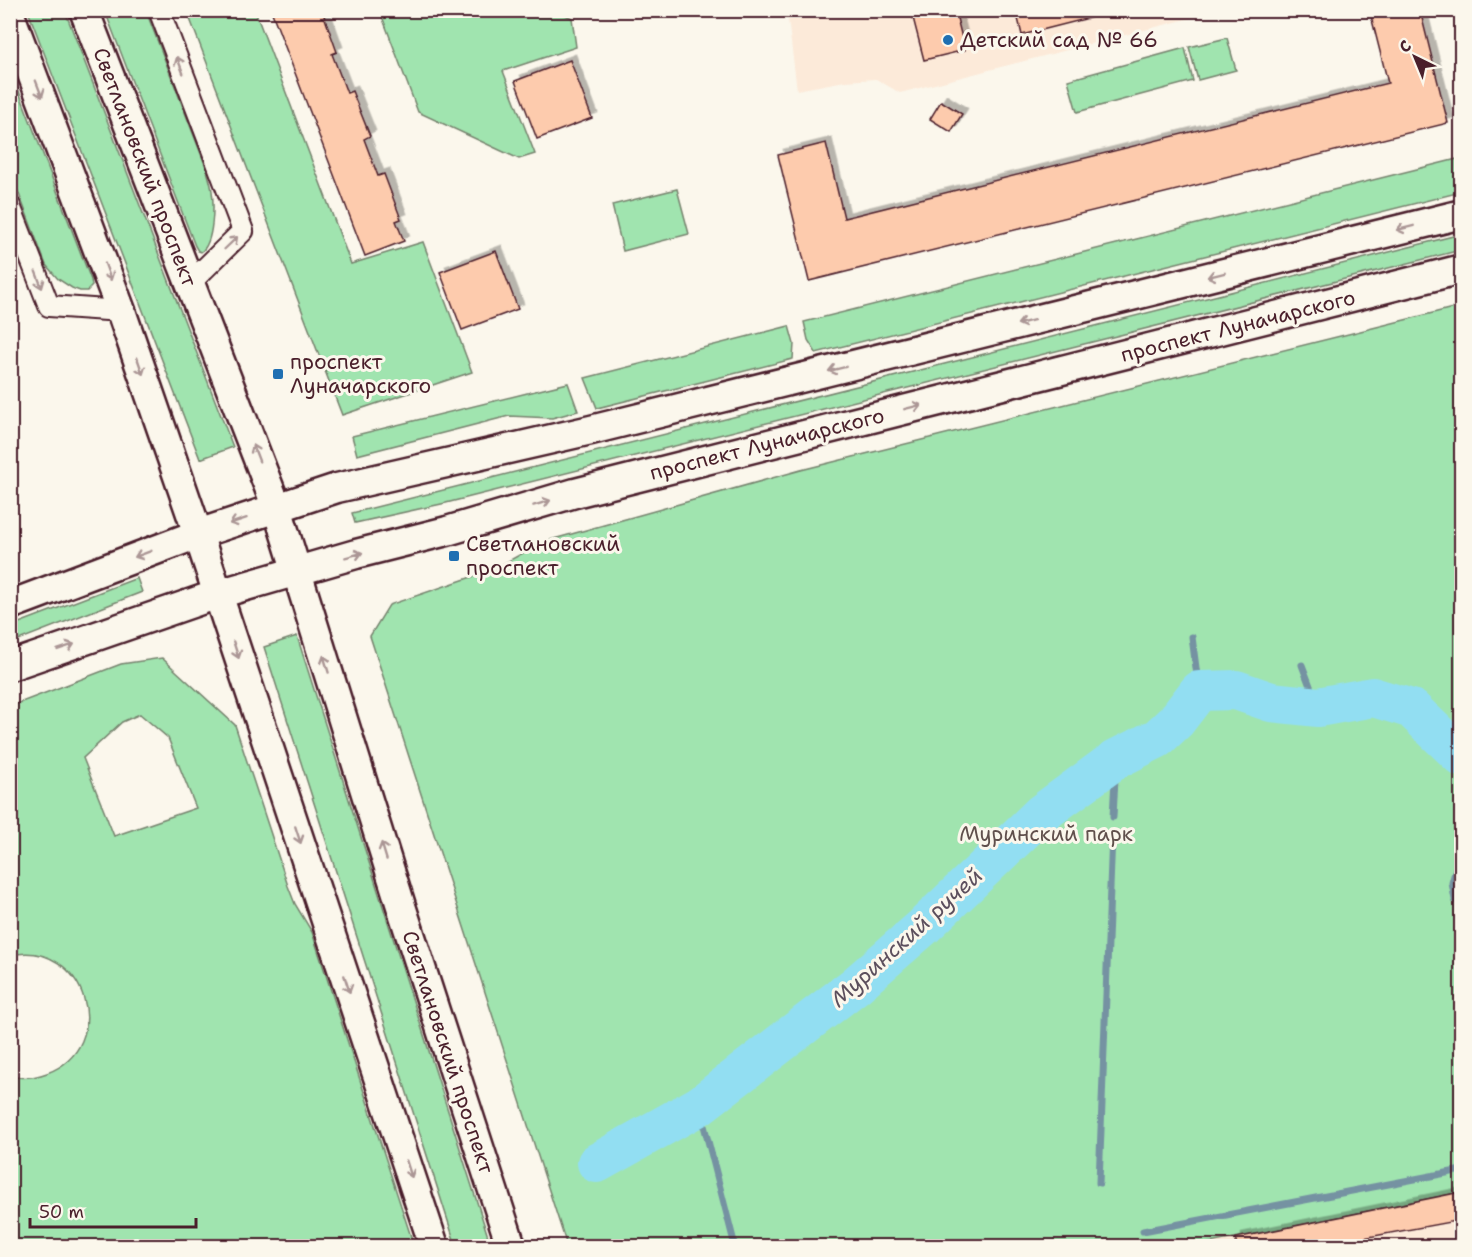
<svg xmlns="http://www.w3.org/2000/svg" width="1472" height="1257" font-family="'Shantell Sans',sans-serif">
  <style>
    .built { fill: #fcead9 }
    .green { fill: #a0e4af; stroke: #75826d; stroke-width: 1.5; fill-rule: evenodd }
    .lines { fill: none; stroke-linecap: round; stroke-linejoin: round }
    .stream { stroke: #7592a2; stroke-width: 7 }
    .river { stroke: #92def2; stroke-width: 40 }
    .building { fill: #fdcbad; stroke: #4a1f2b; stroke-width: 1.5; filter: url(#shadow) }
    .minor-casing { stroke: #4a1f2b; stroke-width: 24 }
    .secondary-casing { stroke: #4a1f2b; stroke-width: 33 }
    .minor { stroke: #fbf7ec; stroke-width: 20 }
    .secondary { stroke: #fbf7ec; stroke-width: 28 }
    .oneway { stroke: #ab9695 }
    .poi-dot { fill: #1f6fb2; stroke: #fbf7ec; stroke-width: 2 }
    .labels { text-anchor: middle; stroke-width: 6; stroke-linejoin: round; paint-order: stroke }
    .poi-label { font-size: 21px; fill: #4a1f2b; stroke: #fbf7ec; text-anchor: start }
    .street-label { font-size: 21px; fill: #4a1f2b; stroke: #fbf7ec }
    .park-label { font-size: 21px; fill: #60504c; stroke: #fbf7ec }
    .water-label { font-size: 22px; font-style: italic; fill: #5c4f5d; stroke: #fbf7ec }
  </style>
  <defs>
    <filter id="shadow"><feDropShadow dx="5.5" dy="-5.5" stdDeviation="0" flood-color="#0004"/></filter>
  </defs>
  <rect width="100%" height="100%" fill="#fbf7ec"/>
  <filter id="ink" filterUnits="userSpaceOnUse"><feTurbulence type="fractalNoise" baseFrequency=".0167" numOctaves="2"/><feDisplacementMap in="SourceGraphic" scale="12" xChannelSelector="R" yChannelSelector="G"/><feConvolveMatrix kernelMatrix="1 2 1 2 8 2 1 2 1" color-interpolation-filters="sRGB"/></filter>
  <g filter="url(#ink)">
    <g class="built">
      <polygon points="787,11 1218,11 900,93 876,79 845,81 797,90"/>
      <polygon points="1461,1192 1461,1246 1195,1246"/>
    </g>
    <g class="green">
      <polygon points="28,11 65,11 233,447 200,459"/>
      <path d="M105,11h41l60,156c2,8 5,16 6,24 2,14 2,52 -11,61l-3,-1 -3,-5z"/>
      <polygon points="187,11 255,11 351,264 423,242 472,372 342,415"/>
      <polygon points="557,11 572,18 576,47 503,71 535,154 519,159 418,112 380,11"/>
      <polygon points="1227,38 1236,70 1198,80 1189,47"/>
      <polygon points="1185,48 1193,81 1077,112 1068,80"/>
      <polygon points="10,68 91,280 92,286 87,291 80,291 72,288 58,279 46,265 11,173"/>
      <polygon points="1461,158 1461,192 816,353 808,340 804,322"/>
      <polygon points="677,189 689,234 623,251 612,205"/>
      <polygon points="1461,234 1461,250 446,503 355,523 352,513"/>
      <polygon points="1461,306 1461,1192 1195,1246 567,1246 370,636 389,605 492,570 543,542 801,470"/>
      <polygon points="789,326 794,344 793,359 597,408 585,378"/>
      <polygon points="568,383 578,411 552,418 509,416 357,455 352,436"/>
      <polygon points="137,578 142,592 11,643 11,626"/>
      <polygon points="297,636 491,1246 456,1246 264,647"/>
      <path d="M162,658l73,67 53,161 7,18 17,28 102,314h-403v-170c11,3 25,1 36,-3 71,-27 39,-134 -36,-118v-249l110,-42zM140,714l28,24 28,70 -82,28 -31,-78 39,-36z"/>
    </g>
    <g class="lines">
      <g class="stream">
        <polyline points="1192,637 1199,691"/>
        <polyline points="1302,665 1318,707"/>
        <polyline points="1456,751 1462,744"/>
        <polyline points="1113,817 1116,759"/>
        <polyline points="1455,900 1452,883 1462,847"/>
        <polyline points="1458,929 1462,941"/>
        <polyline points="699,1106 735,1246"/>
        <polyline points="1099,1183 1112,834"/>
        <polyline points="1143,1231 1462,1170"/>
      </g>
      <polyline class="river" points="597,1163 699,1106 855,986 923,927 1041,814 1116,759 1158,738 1176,721 1199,691 1236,690 1271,702 1318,707 1373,697 1412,709 1462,757"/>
    </g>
    <g class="building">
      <polygon points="271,10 322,10 337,52 332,54 347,93 352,91 370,136 364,139 378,176 384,174 401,219 396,221 404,241 365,256"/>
      <polygon points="911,10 955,10 965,50 924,60"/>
      <polygon points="1016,10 1092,10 1093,17 1022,35"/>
      <polygon points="1394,10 1420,10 1448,123 809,281 778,155 826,143 844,218 1388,83 1371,16"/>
      <polygon points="570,60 592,118 537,139 515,81"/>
      <polygon points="941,101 962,114 951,132 930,119"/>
      <polygon points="496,251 518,309 462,330 440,272"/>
      <polygon points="1461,1192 1461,1220 1320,1246 1236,1246 1236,1238"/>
    </g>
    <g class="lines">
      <defs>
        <g id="minor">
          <polyline points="159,10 243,231 189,284"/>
          <polyline points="10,206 49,306 121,311"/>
        </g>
        <g id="secondary">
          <polyline points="84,10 277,508 401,906 511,1246"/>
          <polyline points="10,15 121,311 198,534 434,1246"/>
          <polyline points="10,605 198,534 337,488 591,430 1462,214"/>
          <polyline points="10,666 218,594 356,554 447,531 575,493 1462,269"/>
        </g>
      </defs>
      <use href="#minor" class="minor-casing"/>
      <use href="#secondary" class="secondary-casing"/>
      <use href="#minor" class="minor"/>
      <use href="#secondary" class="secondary"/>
    </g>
    <defs><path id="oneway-shaft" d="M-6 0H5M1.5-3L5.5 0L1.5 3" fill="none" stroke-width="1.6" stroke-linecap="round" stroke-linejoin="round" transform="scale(1.5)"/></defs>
    <g class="oneway">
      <use href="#oneway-shaft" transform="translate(180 65) rotate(-111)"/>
      <use href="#oneway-shaft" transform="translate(39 89) rotate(69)"/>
      <use href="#oneway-shaft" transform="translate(1405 228) rotate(166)"/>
      <use href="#oneway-shaft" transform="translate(231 243) rotate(-44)"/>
      <use href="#oneway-shaft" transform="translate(108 272) rotate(70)"/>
      <use href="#oneway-shaft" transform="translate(1216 275) rotate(166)"/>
      <use href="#oneway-shaft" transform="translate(39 280) rotate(69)"/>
      <use href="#oneway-shaft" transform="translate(1026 322) rotate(166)"/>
      <use href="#oneway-shaft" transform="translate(140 366) rotate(71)"/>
      <use href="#oneway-shaft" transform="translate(837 369) rotate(166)"/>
      <use href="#oneway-shaft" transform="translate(913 407) rotate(-14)"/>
      <use href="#oneway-shaft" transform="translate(256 453) rotate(-111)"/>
      <use href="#oneway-shaft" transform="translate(542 503) rotate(-17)"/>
      <use href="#oneway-shaft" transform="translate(238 521) rotate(162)"/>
      <use href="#oneway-shaft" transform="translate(143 554) rotate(159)"/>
      <use href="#oneway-shaft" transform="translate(354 555) rotate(-15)"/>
      <use href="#oneway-shaft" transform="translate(66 647) rotate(-19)"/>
      <use href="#oneway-shaft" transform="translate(236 650) rotate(72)"/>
      <use href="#oneway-shaft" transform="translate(326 664) rotate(-107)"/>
      <use href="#oneway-shaft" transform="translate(298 835) rotate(72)"/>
      <use href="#oneway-shaft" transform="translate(384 851) rotate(-107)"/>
      <use href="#oneway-shaft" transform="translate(347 984) rotate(72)"/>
      <use href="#oneway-shaft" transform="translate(409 1169) rotate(72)"/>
    </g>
  </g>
  <g class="poi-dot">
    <circle cx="948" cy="40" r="6"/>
    <rect x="272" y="368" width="12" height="12" rx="3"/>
    <rect x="448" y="550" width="12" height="12" rx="3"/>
  </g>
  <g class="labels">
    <g class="poi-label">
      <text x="960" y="47">Детский сад № 66</text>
      <text x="290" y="369">проспект<tspan x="290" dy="24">Луначарского</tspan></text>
      <text x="466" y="551">Светлановский<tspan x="466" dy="24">проспект</tspan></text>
    </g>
    <g class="street-label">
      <text transform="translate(145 167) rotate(69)" y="7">Светлановский проспект</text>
      <text transform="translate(1238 326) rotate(-14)" y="7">проспект Луначарского</text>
      <text transform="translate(767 444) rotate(-14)" y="7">проспект Луначарского</text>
      <text transform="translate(448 1052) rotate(72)" y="7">Светлановский проспект</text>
    </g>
    <g class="park-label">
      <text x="1046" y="841">Муринский парк</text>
    </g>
    <g class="water-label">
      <text transform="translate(906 937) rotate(-42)" y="8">Муринский ручей</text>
    </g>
  </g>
  <rect width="1472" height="1257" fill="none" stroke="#fbf7ec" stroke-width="36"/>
  <rect x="18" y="18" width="1436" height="1221" fill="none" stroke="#4a1f2b" stroke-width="2" filter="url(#ink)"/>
  <g transform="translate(1415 57) rotate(317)" stroke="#fbf7ec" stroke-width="4.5" paint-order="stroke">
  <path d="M0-4.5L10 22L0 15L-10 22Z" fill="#4a1f2b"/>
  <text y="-9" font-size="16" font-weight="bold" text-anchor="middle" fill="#4a1f2b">С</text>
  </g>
  <path d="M30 1218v9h166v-9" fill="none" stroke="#4a1f2b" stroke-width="3"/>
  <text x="39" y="1218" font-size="18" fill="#4a1f2b" stroke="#fbf7ec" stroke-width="4.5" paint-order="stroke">50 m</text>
</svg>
